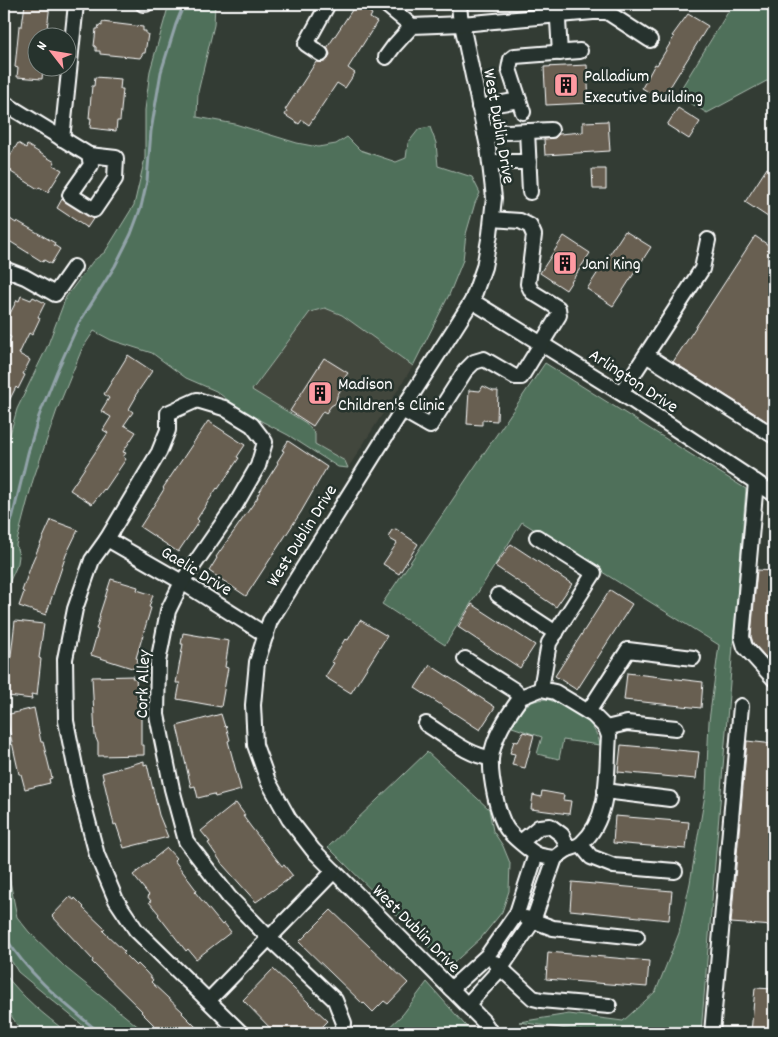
<svg xmlns="http://www.w3.org/2000/svg" width="778" height="1037" font-family="Dekko,sans-serif">
  <style>
    .built { fill: #43463d }
    .green { fill: #4f705a; stroke: #a7b8ac }
    .lines { fill: none; stroke-linecap: round; stroke-linejoin: round }
    .stream { stroke: #92a3a9; stroke-width: 3 }
    .building { fill: #675e51; stroke: #fff }
    .minor-casing { stroke: #fff; stroke-width: 18 }
    .minor { stroke: #26332d; stroke-width: 14 }
    .labels { text-anchor: middle; stroke-width: 5; stroke-linejoin: round; paint-order: stroke }
    .poi-label { font-size: 18px; fill: #fff; stroke: #26332d; text-anchor: start }
    .street-label { font-size: 18px; fill: #fff; stroke: #26332d }
  </style>
  <rect width="100%" height="100%" fill="#333c34"/>
  <filter id="ink" filterUnits="userSpaceOnUse"><feTurbulence type="fractalNoise" baseFrequency=".02" numOctaves="2"/><feDisplacementMap in="SourceGraphic" scale="10" xChannelSelector="R" yChannelSelector="G"/><feConvolveMatrix kernelMatrix="1 2 1 2 8 2 1 2 1" color-interpolation-filters="sRGB"/></filter>
  <g filter="url(#ink)">
    <polygon class="built" points="325,308 342,315 413,366 348,468 345,461 315,444 306,423 252,391 310,312"/>
    <g class="green">
      <polygon points="169,4 215,4 214,25 198,92 197,117 235,124 297,143 318,147 336,144 347,137 360,150 396,162 406,158 408,143 419,129 430,127 436,143 438,166 472,177 480,193 475,203 466,234 463,260 449,295 413,366 342,315 325,308 310,312 252,390 306,423 315,434 315,444 345,461 348,468 338,467 288,435 242,411 216,391 186,378 152,353 111,340 94,331 82,349 57,410 33,480 16,545 19,556 18,563 4,594 4,456 17,409 47,347 66,297 93,261 105,252 134,205 145,158 145,110 150,71"/>
      <polygon points="733,4 774,4 774,77 707,113 677,95"/>
      <polygon points="545,363 746,489 701,1033 588,1032 519,1022 569,1014 623,1021 656,991 679,933 690,883 706,789 709,721 719,645 522,522 445,645 382,604"/>
      <path d="M546,699c23,7 50,21 54,46l-37,-5 -4,19 -22,-5 5,-17 -30,-10c11,-18 12,-26 34,-28z"/>
      <polygon points="427,752 489,809 493,831 503,846 510,863 509,891 502,912 481,938 449,967 328,847"/>
      <polygon points="4,863 9,876 17,917 29,932 66,968 146,1033 92,1033 18,972 4,949"/>
      <path d="M4,973c18,24 40,42 64,60h-46l-18,-29z"/>
      <polygon points="427,982 472,1033 383,1033 403,1014"/>
    </g>
    <g class="lines">
      <g class="stream">
        <polyline points="4,530 12,519 28,453 39,416 57,371 79,323 115,266 131,234 141,207 147,181 151,131 161,72 176,24 184,4"/>
        <path d="M4,935c24,40 61,69 96,98"/>
      </g>
    </g>
    <g class="building">
      <polygon points="25,4 50,4 47,29 50,30 49,38 38,38 38,68 43,68 42,79 17,77 18,68 15,67 19,26 22,26"/>
      <polygon points="359,5 372,14 370,18 377,22 348,68 355,73 345,88 337,83 309,125 302,120 299,124 285,115 287,111 285,110 316,62 324,62 328,59 330,54 327,48 354,7 356,9"/>
      <polygon points="688,14 708,26 662,100 642,88 655,64 657,65 674,37 672,36"/>
      <polygon points="102,22 143,27 143,31 146,31 146,34 148,34 145,53 143,53 140,58 100,54 100,51 96,51 96,47 94,46 96,29 98,29 99,25 102,26"/>
      <polygon points="587,65 589,103 546,105 544,67"/>
      <polygon points="95,77 121,79 120,89 123,89 120,121 117,121 116,131 90,128 91,118 89,118 92,86 94,86"/>
      <polygon points="678,108 700,122 689,139 667,125"/>
      <polygon points="608,121 610,151 545,155 544,139 555,138 559,134 583,132 583,122"/>
      <polygon points="18,143 26,148 27,145 43,155 55,162 53,165 62,170 48,192 39,187 38,189 11,172 12,171 4,166"/>
      <polygon points="767,168 774,172 774,221 745,202"/>
      <polygon points="592,169 606,169 606,189 593,189"/>
      <polygon points="62,199 93,219 87,228 57,208"/>
      <polygon points="10,219 16,223 17,221 55,243 54,245 60,249 51,264 44,260 43,262 6,239 7,237 4,235 4,220 8,223"/>
      <polygon points="625,231 651,247 613,306 587,289"/>
      <polygon points="564,236 590,253 566,290 540,273"/>
      <polygon points="755,236 774,249 774,426 673,362"/>
      <polygon points="21,296 31,300 33,297 45,303 38,317 40,318 32,335 29,333 19,354 30,360 23,374 25,375 18,389 16,387 4,411 4,354 11,337 4,333 4,325 17,300 19,301"/>
      <polygon points="128,355 152,371 135,396 136,397 129,409 133,412 124,425 136,432 123,452 126,453 123,457 126,459 105,490 104,489 92,504 70,490 108,433 103,430 111,417 101,411 109,398 104,394"/>
      <polygon points="324,358 348,373 338,387 341,389 337,396 336,403 331,406 326,413 323,411 313,426 290,411"/>
      <polygon points="483,386 493,391 498,391 497,421 482,420 482,425 467,424 469,390 480,391"/>
      <polygon points="208,421 245,445 237,457 239,458 218,489 217,488 197,519 199,521 178,552 140,527 161,494 164,489 163,488"/>
      <polygon points="288,441 327,467 301,512 246,596 209,571 217,558 216,557 258,497 257,496 278,463 277,462 284,451 282,450"/>
      <polygon points="51,520 78,530 66,555 46,615 19,606 24,592 22,591 33,560"/>
      <polygon points="396,529 418,544 399,574 383,564 397,543 390,539 389,535 392,530"/>
      <polygon points="511,544 572,584 556,607 495,566"/>
      <polygon points="757,570 774,571 774,666 753,643 751,636"/>
      <polygon points="111,579 138,587 137,590 153,595 149,607 151,608 136,658 138,659 135,669 91,655 98,630 96,629 100,616 99,616"/>
      <polygon points="610,590 632,604 577,690 555,676"/>
      <polygon points="472,604 535,645 520,668 458,627"/>
      <polygon points="360,620 387,636 351,693 325,677 334,663 331,662 345,639 348,640"/>
      <polygon points="15,621 44,624 39,658 41,659 37,695 31,694 32,699 8,696 10,682 8,681"/>
      <polygon points="183,633 229,641 225,667 228,668 221,707 177,699 180,683 176,683 183,644 181,644"/>
      <polygon points="430,665 495,707 480,730 415,688"/>
      <polygon points="627,673 703,682 701,708 624,700"/>
      <polygon points="133,676 132,678 136,678 138,705 141,705 141,745 144,745 144,755 98,756 98,743 95,736 92,677"/>
      <polygon points="34,708 41,742 43,742 52,778 49,779 50,783 25,789 21,774 19,774 6,715"/>
      <polygon points="221,714 225,727 226,726 230,740 228,741 241,790 215,797 214,794 198,798 195,786 191,787 177,726"/>
      <polygon points="523,732 534,735 525,768 512,765 515,754 510,753 514,741 518,742"/>
      <polygon points="747,741 774,744 774,926 731,923"/>
      <polygon points="621,745 699,752 696,779 618,772"/>
      <polygon points="144,761 144,765 147,764 159,815 168,837 124,848 116,824 114,825 102,773"/>
      <polygon points="542,791 564,795 563,800 571,801 569,814 531,809 533,795 541,797"/>
      <polygon points="236,803 245,815 243,816 251,827 282,866 284,865 293,876 256,902 223,865 208,843 210,842 201,831"/>
      <polygon points="615,816 689,822 686,849 613,843"/>
      <polygon points="167,848 176,858 174,860 197,891 195,892 222,925 224,923 231,932 196,959 188,949 186,951 158,915 159,914 149,902 151,901 147,896 149,895 133,875"/>
      <polygon points="572,882 672,891 669,920 570,910"/>
      <polygon points="70,897 74,900 75,898 84,907 83,908 105,929 103,931 125,952 123,953 136,966 138,964 146,972 153,980 151,982 183,1012 182,1013 202,1033 162,1033 141,1012 142,1011 92,962 93,960 52,916"/>
      <polygon points="331,910 408,983 388,1004 384,1001 373,1012 364,1003 363,1004 299,942"/>
      <polygon points="548,952 649,961 647,987 546,979"/>
      <polygon points="273,969 328,1021 316,1033 275,1033 243,1000"/>
      <polygon points="755,988 774,989 774,1033 751,1033"/>
    </g>
    <g class="lines">
      <defs>
        <g id="minor">
          <polyline points="143,4 146,4"/>
          <polyline points="385,4 412,26"/>
          <polyline points="459,4 460,15 488,147 494,198 490,234 484,267 472,301 453,331 402,410 270,621 257,662 253,705 255,745 268,781 289,819 313,850 483,1021 491,1033"/>
          <polyline points="557,4 560,53"/>
          <polyline points="607,12 650,40"/>
          <polyline points="321,54 306,44 328,4"/>
          <polyline points="386,57 394,46 412,26 462,24 593,12 607,12"/>
          <polyline points="4,103 89,155"/>
          <polyline points="479,107 519,100"/>
          <polyline points="523,112 509,69 511,59 515,56 580,51"/>
          <polyline points="527,131 530,192"/>
          <polyline points="485,133 551,130"/>
          <polyline points="62,139 76,4"/>
          <polygon points="89,155 116,158 115,179 94,210 70,195 91,165"/>
          <polyline points="491,162 529,162"/>
          <polyline points="4,269 25,277 55,294 74,267"/>
          <polyline points="472,301 621,393 774,494"/>
          <polyline points="646,355 774,436"/>
          <polyline points="621,393 702,269 708,240"/>
          <polyline points="402,410 430,426 465,371 474,362 484,359 515,377 521,377 559,315 558,308 532,292 528,284 534,235 530,226 520,221 492,219"/>
          <polyline points="756,482 742,637 745,647 774,679"/>
          <polyline points="537,537 594,573 549,643 541,689"/>
          <polyline points="107,539 182,582 266,635"/>
          <polyline points="498,595 556,633"/>
          <path d="M465,659l49,31 7,7 20,-8 14,3 38,23 13,13 3,8c-3,36 2,81 -27,107 -4,4 -9,4 -14,6 -5,3 -9,6 -13,9 -6,-1 -14,-1 -19,-4 -7,-4 -24,-18 -29,-25 -10,-14 -17,-53 -16,-70 2,-22 17,-44 30,-62"/>
          <polyline points="588,712 628,650 693,658"/>
          <path d="M426,724c20,12 42,32 65,34"/>
          <polyline points="606,728 627,723 676,728"/>
          <polyline points="605,791 670,799"/>
          <polyline points="521,842 539,827 550,826 562,835 568,849"/>
          <polyline points="581,845 591,857 614,866 675,871"/>
          <polyline points="526,918 553,928 637,937"/>
          <polyline points="495,963 533,998 541,1000 609,1006"/>
          <polyline points="451,989 487,956 517,913 536,854"/>
          <polyline points="209,1000 334,871"/>
          <polyline points="467,1005 501,968 533,921 555,858"/>
          <polyline points="241,1033 136,930 116,900 97,855 80,791 66,721 65,659 75,609 92,560 107,539 159,452 168,430 168,413 197,400 224,408 252,425 265,442 258,466 236,504 182,582 168,611 158,662 157,715 172,789 186,841 229,897 269,938 335,1000 344,1023 341,1033"/>
          <polyline points="712,1033 741,706"/>
        </g>
      </defs>
      <use href="#minor" class="minor-casing"/>
      <use href="#minor" class="minor"/>
    </g>
  </g>
  <defs>
    <symbol id="building-square" viewBox="-11 -11 22 22"><rect x="-9" y="-9" width="18" height="18" rx="4" fill="#ff9aa2" stroke="#26332d"/><path d="M-4-6H4V6H1V3H-1V6H-4ZM-2.5-4.3h1.7v1.8h-1.7ZM.8-4.3h1.7v1.8H.8ZM-2.5-1h1.7V.8h-1.7ZM.8-1h1.7V.8H.8Z" fill="#111"/></symbol>
  </defs>
  <g fill-rule="evenodd">
    <use href="#building-square" x="552" y="71" width="28" height="28"/>
    <use href="#building-square" x="551" y="249" width="28" height="28"/>
    <use href="#building-square" x="306" y="379" width="28" height="28"/>
  </g>
  <g class="labels">
    <g class="poi-label">
      <text x="584" y="81">Palladium<tspan x="584" dy="21">Executive Building</tspan></text>
      <text x="582" y="269">Jani King</text>
      <text x="338" y="389">Madison<tspan x="338" dy="21">Children's Clinic</tspan></text>
    </g>
    <g class="street-label">
      <text transform="translate(500 126) rotate(80)" y="6">West Dublin Drive</text>
      <text transform="translate(634 380) rotate(33)" y="6">Arlington Drive</text>
      <text transform="translate(301 535) rotate(-58)" y="6">West Dublin Drive</text>
      <text transform="translate(197 570) rotate(31)" y="6">Gaelic Drive</text>
      <text transform="translate(142 684) rotate(-88)" y="6">Cork Alley</text>
      <text transform="translate(417 928) rotate(45)" y="6">West Dublin Drive</text>
    </g>
  </g>
  <rect width="778" height="1037" fill="none" stroke="#26332d" stroke-width="20"/>
  <rect x="10" y="10" width="758" height="1017" fill="none" stroke="#fff" stroke-width="2" filter="url(#ink)"/>
  <g transform="translate(52 52) rotate(301)"><circle r="24" fill="#26332d" stroke="#7d8581"/>
  <path d="M0-4L9 19L0 12L-9 19Z" fill="#ff9aa2"/>
  <text y="-8" font-size="14" font-weight="bold" text-anchor="middle" fill="#ffffff">N</text>
  </g>
</svg>
